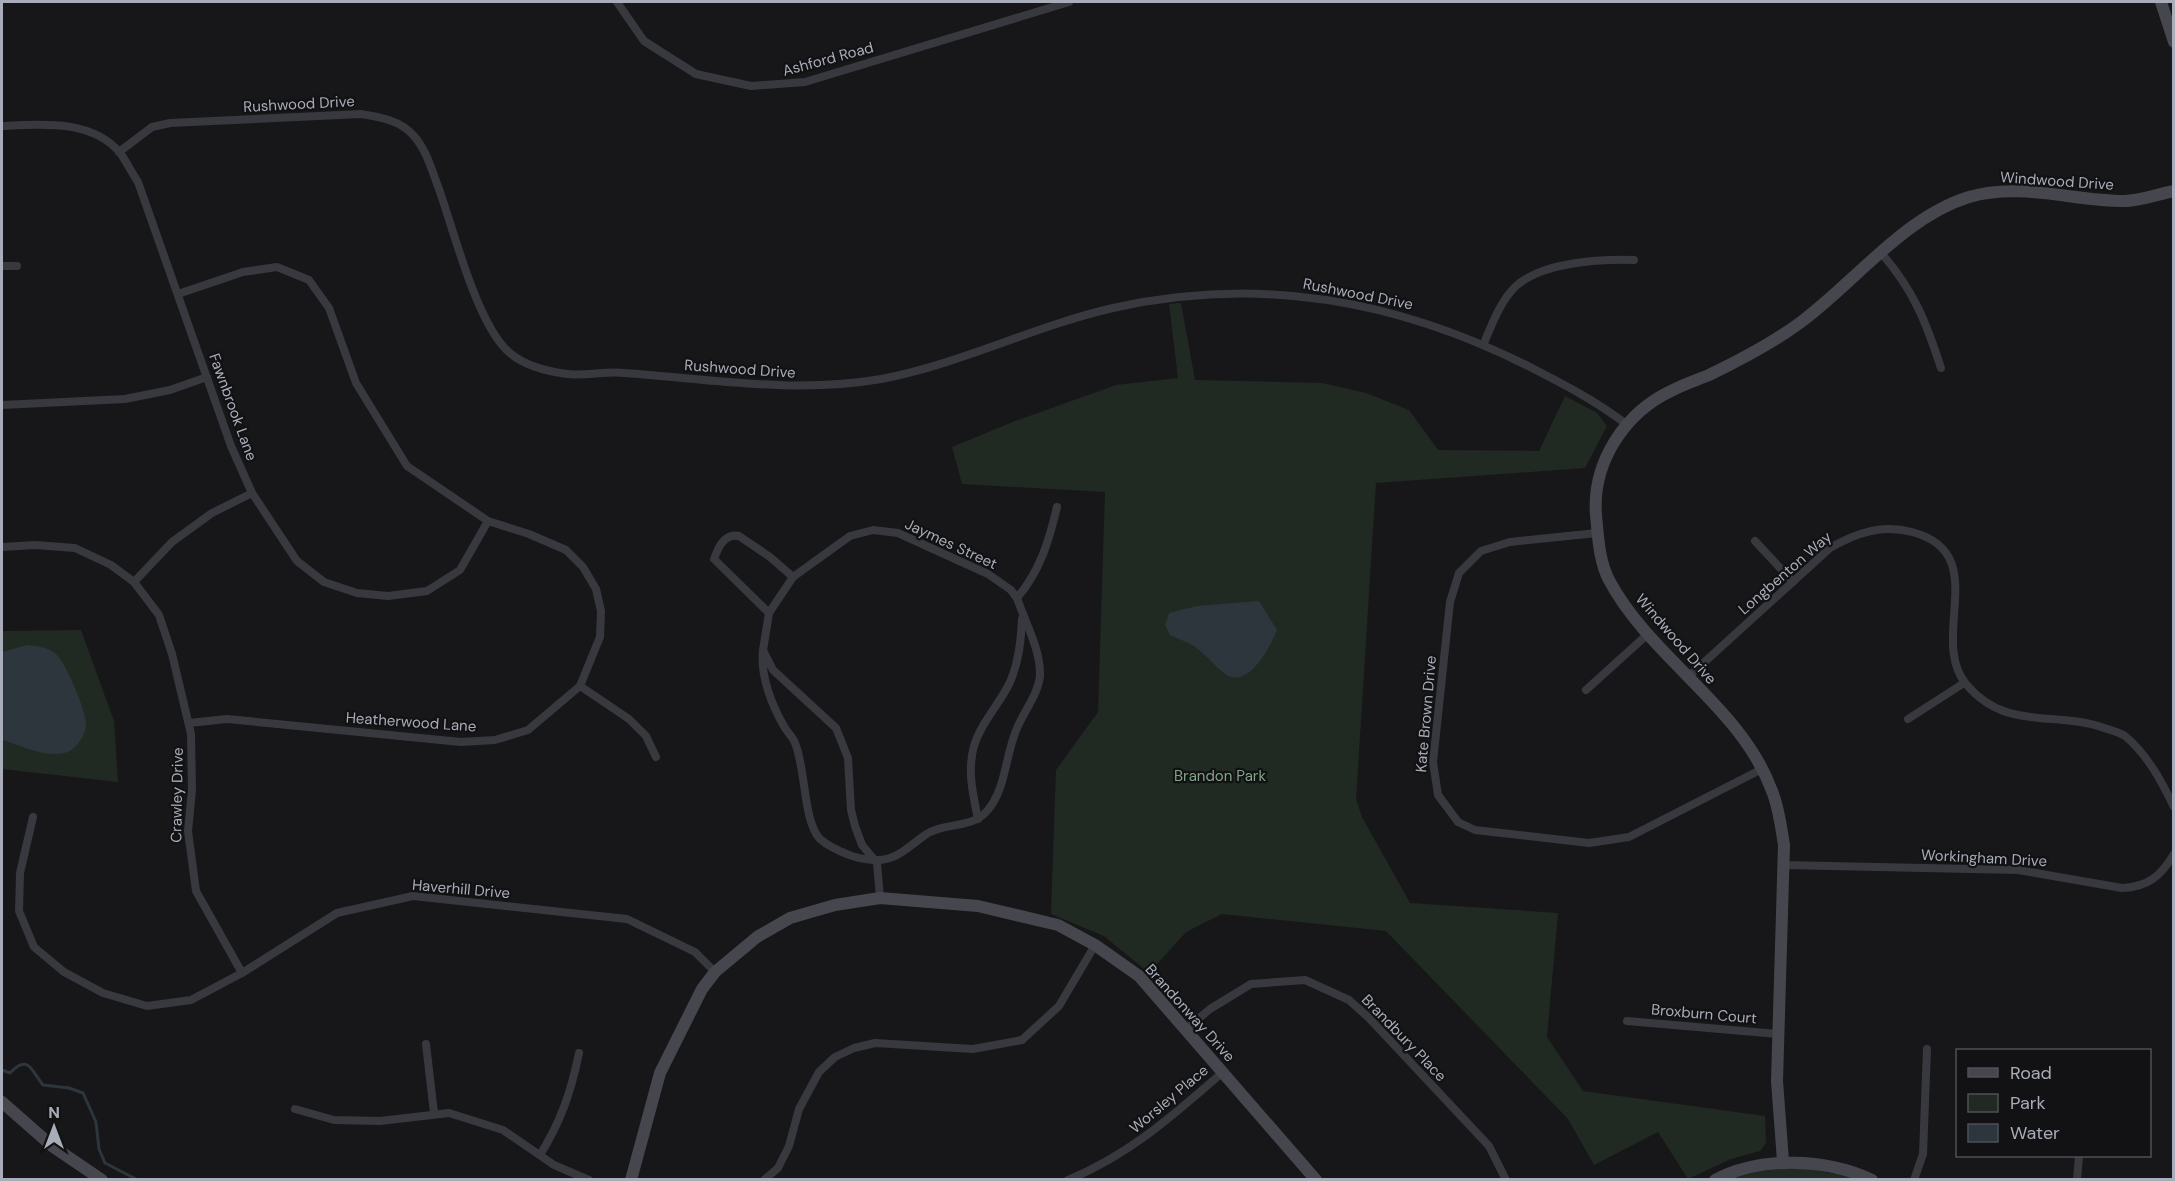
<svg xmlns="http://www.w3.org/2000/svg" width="2175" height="1181" font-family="'DM Sans',sans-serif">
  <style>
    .green { fill: #212923 }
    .water { fill: #2d353d }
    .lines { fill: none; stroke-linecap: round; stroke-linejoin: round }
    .stream { stroke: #2d353d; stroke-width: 3 }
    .street { stroke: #38393e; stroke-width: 8 }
    .secondary { stroke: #46474e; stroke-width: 12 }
    .labels { text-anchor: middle; stroke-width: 4.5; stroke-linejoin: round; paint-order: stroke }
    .street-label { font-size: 15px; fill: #a9adb9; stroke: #121214 }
    .park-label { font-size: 15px; fill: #80a486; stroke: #121214 }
  </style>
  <rect width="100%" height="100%" fill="#171719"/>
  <g class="green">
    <polygon points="1181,303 1195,380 1322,383 1366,393 1409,410 1438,450 1539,451 1565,396 1597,413 1607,426 1585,468 1376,483 1356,799 1362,817 1410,903 1558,913 1547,1037 1583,1091 1765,1116 1766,1143 1760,1151 1731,1159 1688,1179 1658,1132 1594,1165 1568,1119 1386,931 1222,914 1186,932 1149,973 1104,936 1051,914 1056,770 1098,712 1105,492 962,484 952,447 1015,421 1116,385 1178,378 1169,304"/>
    <polygon points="81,630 114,721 118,782 2,769 2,631"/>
    <polygon points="1774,1163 1870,1180 1715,1180"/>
  </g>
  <g class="water">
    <path d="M1259,601l18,29c-6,15 -25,53 -46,47 -9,-2 -26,-24 -36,-30 -7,-5 -17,-8 -25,-12l-5,-10 4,-12 28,-7z"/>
    <path d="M27,645c10,1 22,2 30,10 10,10 27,52 29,67 1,12 -10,29 -22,31 -19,5 -44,-8 -62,-13v-88z"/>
  </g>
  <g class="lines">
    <path class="stream" d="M2,1070l8,3c19,-20 22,-1 33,12l26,3 14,5 13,29 3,27 6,14 33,17"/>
    <g class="street">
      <polyline points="617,2 644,41 696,74 751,86 805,82 1069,2"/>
      <path d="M2,126c39,-2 91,-7 119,28 6,9 11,19 17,28l93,264 21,47 45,68 27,21 33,11 31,3 39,-5 33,-21 28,-49"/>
      <path d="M119,152l33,-25 18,-4 191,-9c19,3 39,6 53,22 13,15 18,35 25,53 15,43 35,122 63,156 15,19 41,26 65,29 19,2 39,-3 58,-1 86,6 170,21 256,6 80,-15 153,-53 232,-71 148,-33 285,-8 419,60 33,17 64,33 94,56"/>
      <path d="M1882,254c32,37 44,68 59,114"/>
      <polyline points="2,266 17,266"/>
      <polyline points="178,294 243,272 277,267 309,280 329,308 356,383 407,466 488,521 529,534 566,550 583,567 596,589 601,611 600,637 580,686 528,730 495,740 461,742 227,719 189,723"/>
      <path d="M1484,343c8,-19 16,-41 31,-56 26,-25 85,-28 119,-27"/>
      <polyline points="2,405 125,399 170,390 207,377"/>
      <polyline points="1597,533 1510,542 1481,551 1459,573 1450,602 1433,762 1438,795 1458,822 1475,830 1589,843 1629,837 1762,769"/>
      <polyline points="1755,541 1793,582"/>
      <polyline points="2,547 35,545 75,548 111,565 134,582 159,615 172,654 191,734 192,790 188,831 196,891 242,973"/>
      <polyline points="134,582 172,542 212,513 252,493"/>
      <path d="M1017,598c23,-27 32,-57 40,-91"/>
      <path d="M769,613l-55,-54c4,-11 10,-26 25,-23l31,21 23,20"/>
      <path d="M763,650c-3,26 9,56 22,78 3,5 8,9 10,15 11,26 8,78 25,96 9,8 21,13 32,17 36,11 45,0 73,-21 18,-13 47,-6 62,-24 20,-23 18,-58 31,-85 7,-16 20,-32 22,-50 1,-26 -15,-54 -23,-78l-6,-8 -23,-16 -90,-41 -25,-3 -23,6 -57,41 -24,36 -6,37 10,20 63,58 12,30 3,52 4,16 7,19 15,18 3,35"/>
      <path d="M1688,677l142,-129c26,-15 52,-24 82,-16 81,21 16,106 54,152 40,48 88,26 138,44 7,2 15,4 21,8 22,18 37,46 49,71"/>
      <polyline points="580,686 629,719 646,736 656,757"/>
      <polyline points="1586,690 1649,633"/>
      <polyline points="1908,719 1964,683"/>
      <polyline points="33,817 20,873 19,911 34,947 64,972 103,993 147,1006 191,1000 242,973 337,913 413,896 627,919 695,952 715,972"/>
      <path d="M978,819c-5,-24 -11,-49 -4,-73 7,-24 26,-42 36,-64 9,-20 11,-42 12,-63"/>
      <path d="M1783,865l235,5 104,18c26,-1 39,-12 52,-34"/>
      <polyline points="1627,1021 1778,1034"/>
      <polyline points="1186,1029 1210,1009 1251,984 1305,980 1349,1000 1369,1018 1489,1146 1506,1180"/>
      <polyline points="426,1044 434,1113"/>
      <polyline points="295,1109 334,1120 380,1121 449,1113 503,1130 554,1165 589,1180"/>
      <path d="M540,1155c21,-34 31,-63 39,-102"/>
      <polyline points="764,1180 778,1168 789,1146 799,1109 819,1072 835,1057 854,1048 875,1043 973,1049 1022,1040 1059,1006 1095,945"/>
      <path d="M1068,1180c63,-26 105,-65 155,-108"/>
      <polyline points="1914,1180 1923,1154 1927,1049"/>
      <polyline points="2077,1180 2079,1156"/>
    </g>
    <g class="secondary">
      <polyline points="2161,2 2174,42"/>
      <polyline points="2,1102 52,1146 102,1180"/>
      <path d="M1783,1161l-6,-80 7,-236c-3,-18 -5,-37 -12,-54 -31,-85 -121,-132 -163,-211 -10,-19 -11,-44 -13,-65 -4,-53 29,-103 77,-125 11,-6 24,-10 36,-15 31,-15 64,-32 92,-53 55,-41 103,-105 168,-125 50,-15 105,4 155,4 16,0 34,-7 50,-10"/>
      <polyline points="631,1180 660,1073 702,989 715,972 757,937 790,918 835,905 880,898 978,906 1058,925 1095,945 1139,976 1316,1180"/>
      <path d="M1715,1180c45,-24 111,-22 157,0"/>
    </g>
  </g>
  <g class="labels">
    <g class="street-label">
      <text transform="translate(828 59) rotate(-15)" y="5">Ashford Road</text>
      <text transform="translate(299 104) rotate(-3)" y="5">Rushwood Drive</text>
      <text transform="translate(2057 181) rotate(4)" y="5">Windwood Drive</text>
      <text transform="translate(1358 294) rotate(11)" y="5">Rushwood Drive</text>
      <text transform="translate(740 369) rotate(4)" y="5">Rushwood Drive</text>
      <text transform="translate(233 407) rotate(70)" y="5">Fawnbrook Lane</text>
      <text transform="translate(951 544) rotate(25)" y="5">Jaymes Street</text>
      <text transform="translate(1785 573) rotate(-41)" y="5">Longbenton Way</text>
      <text transform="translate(1676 639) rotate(49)" y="5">Windwood Drive</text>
      <text transform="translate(1426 714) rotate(-85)" y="5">Kate Brown Drive</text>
      <text transform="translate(411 722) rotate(4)" y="5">Heatherwood Lane</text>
      <text transform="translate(177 795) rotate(-89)" y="5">Crawley Drive</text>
      <text transform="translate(1984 858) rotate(3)" y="5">Workingham Drive</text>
      <text transform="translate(461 889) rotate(5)" y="5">Haverhill Drive</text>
      <text transform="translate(1190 1013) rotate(48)" y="5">Brandonway Drive</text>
      <text transform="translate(1704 1014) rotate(5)" y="5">Broxburn Court</text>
      <text transform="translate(1404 1038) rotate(46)" y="5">Brandbury Place</text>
      <text transform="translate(1169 1099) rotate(-40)" y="5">Worsley Place</text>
    </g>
    <g class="park-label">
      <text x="1220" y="781">Brandon Park</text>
    </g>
  </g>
  <rect width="2175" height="1181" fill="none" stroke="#a9adb9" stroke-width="6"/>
  <rect x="1956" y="1049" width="195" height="108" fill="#121214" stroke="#4e5056" stroke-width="1.5"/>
  <rect x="1968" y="1068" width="30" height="9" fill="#46474e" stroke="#4e5056" stroke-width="1.5"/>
  <text x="2010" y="1079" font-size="18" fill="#a9adb9">Road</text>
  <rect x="1968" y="1094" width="30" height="18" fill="#212923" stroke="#4e5056" stroke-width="1.5"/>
  <text x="2010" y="1109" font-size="18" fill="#a9adb9">Park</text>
  <rect x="1968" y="1124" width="30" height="18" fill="#2d353d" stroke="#4e5056" stroke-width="1.5"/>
  <text x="2010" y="1139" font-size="18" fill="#a9adb9">Water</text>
  <g transform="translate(54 1127)" stroke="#121214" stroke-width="4.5" paint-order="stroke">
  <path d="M0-4.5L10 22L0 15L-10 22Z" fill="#a9adb9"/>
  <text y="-9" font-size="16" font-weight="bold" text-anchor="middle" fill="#a9adb9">N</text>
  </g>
</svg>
